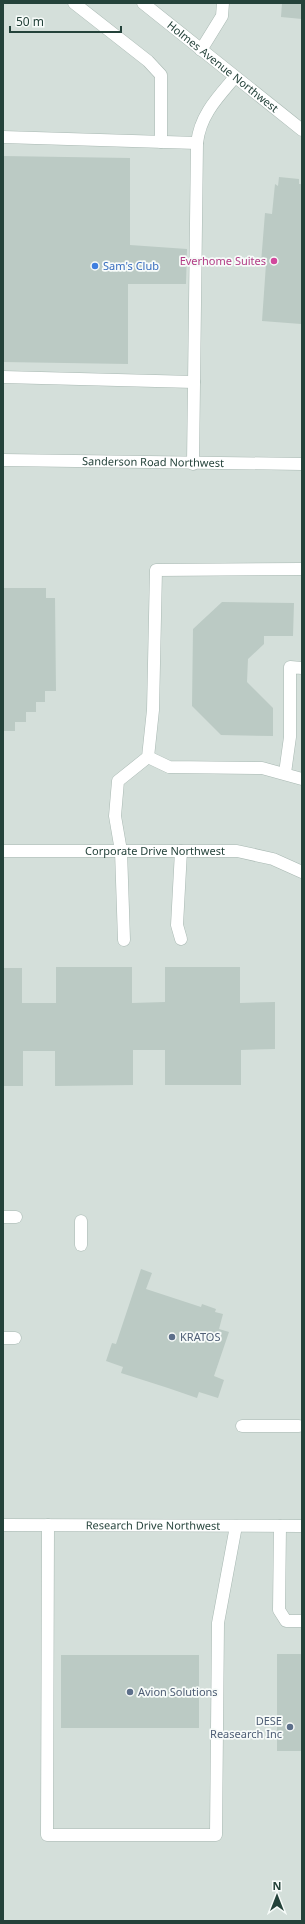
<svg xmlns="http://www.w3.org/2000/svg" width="305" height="1924" font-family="'Noto Sans',sans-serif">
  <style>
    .built { fill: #d4dfda }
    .building { fill: #bbcac4 }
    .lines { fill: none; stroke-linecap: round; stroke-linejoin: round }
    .minor-casing { stroke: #a8b8b2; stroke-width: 13 }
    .minor { stroke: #fff; stroke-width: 12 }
    .hotel-dot { fill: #d1479c; stroke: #f7fbf9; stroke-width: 1.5 }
    .shop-dot { fill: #3f7fe0; stroke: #f7fbf9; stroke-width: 1.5 }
    .service-dot { fill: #5c6f8a; stroke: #f7fbf9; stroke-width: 1.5 }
    .labels { text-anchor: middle; stroke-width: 3.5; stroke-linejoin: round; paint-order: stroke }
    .street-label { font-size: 11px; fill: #24423a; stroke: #f7fbf9 }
    .hotel-label { font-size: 11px; fill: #b23c85; stroke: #f7fbf9; text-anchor: end }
    .shop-label { font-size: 11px; fill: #366cbe; stroke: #f7fbf9; text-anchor: start }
    .service-label { font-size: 11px; fill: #4e5e75; stroke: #f7fbf9; text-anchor: start }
  </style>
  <rect width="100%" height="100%" fill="#e6efeb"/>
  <rect class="built" x="3" y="3" width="299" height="1918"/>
  <g class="building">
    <polygon points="282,3 302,3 302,19 281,17"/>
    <polygon points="3,156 130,158 130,245 187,249 186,284 128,284 128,364 3,362"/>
    <polygon points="279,177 299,179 299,184 302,184 301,324 262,321 266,264 261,263 265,213 272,214 275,184 278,186"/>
    <polygon points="3,588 46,588 46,598 55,598 56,691 45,691 45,702 36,702 36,712 26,712 26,722 15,722 15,731 3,731"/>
    <polygon points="222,602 294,603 293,636 264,636 264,644 248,659 247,682 273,708 273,736 221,735 192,706 193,629"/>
    <polygon points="56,967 132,967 132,1003 165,1002 165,967 240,967 240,1003 275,1002 275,1049 241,1050 241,1085 165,1085 165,1050 133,1050 133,1085 55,1086 55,1051 23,1051 23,1086 3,1086 3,968 22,968 22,1003 56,1003"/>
    <polygon points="141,1269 152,1273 146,1289 201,1307 202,1304 216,1309 215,1312 223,1314 219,1329 229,1332 214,1376 224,1380 218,1398 199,1392 197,1398 168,1388 121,1373 123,1367 106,1361 112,1343 116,1344"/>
    <rect x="277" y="1654" width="25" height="97"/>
    <rect x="61" y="1655" width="138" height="73"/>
  </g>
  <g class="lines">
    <defs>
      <g id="minor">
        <polyline points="74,3 148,61 161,75 161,142"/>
        <path id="s1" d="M143,3l159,127"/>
        <polyline points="201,50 222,16 223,3"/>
        <polyline points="3,137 197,143"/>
        <polyline points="3,377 194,382"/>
        <path id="s2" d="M3,460l299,4"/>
        <path d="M193,464l4,-321c3,-28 21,-46 38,-66"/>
        <polyline points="148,757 169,767 262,768 302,779"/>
        <polyline points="285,773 290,737 290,667 302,668"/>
        <path id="s3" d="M3,851h234l36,8 29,13"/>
        <polyline points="181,851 177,925 181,939"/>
        <polyline points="124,940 121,851 115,816 118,781 148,757 153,710 156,570 302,569"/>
        <polyline points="3,1217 16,1217"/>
        <polyline points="81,1221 81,1245"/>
        <polyline points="3,1338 15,1338"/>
        <polyline points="242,1426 299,1426"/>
        <path id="s4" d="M3,1525l299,1"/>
        <polyline points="48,1525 47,1835 216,1835 218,1623 236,1526"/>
        <polyline points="280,1526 279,1610 286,1621 302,1621"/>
      </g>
    </defs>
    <use href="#minor" class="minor-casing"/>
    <use href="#minor" class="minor"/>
  </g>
  <circle class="hotel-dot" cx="274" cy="261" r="4"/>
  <circle class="shop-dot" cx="95" cy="266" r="4"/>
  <g class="service-dot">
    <circle cx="172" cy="1337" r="4"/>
    <circle cx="130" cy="1692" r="4"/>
    <circle cx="290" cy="1727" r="4"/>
  </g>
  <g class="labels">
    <g class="street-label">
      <text dy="4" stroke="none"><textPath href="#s1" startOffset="102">Holmes Avenue Northwest</textPath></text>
      <text dy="4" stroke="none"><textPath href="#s2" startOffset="150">Sanderson Road Northwest</textPath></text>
      <text dy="4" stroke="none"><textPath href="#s3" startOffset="152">Corporate Drive Northwest</textPath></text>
      <text dy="4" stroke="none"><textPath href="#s4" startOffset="150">Research Drive Northwest</textPath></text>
    </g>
    <g class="hotel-label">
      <text x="266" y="265">Everhome Suites</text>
    </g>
    <g class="shop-label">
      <text x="103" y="270">Sam's Club</text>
    </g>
    <g class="service-label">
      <text x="180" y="1341">KRATOS</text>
      <text x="138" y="1696">Avion Solutions</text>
      <text x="282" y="1725" text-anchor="end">DESE<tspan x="282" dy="13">Reasearch Inc</tspan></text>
    </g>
  </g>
  <rect width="305" height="1924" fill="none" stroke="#24423a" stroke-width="8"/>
  <g transform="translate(277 1896)" stroke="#f7fbf9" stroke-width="3" paint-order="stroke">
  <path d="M0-3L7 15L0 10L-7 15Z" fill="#24423a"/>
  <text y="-6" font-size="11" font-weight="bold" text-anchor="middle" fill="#24423a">N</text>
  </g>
  <path d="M10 26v6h111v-6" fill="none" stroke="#24423a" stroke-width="2"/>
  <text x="16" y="26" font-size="12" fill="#24423a" stroke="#f7fbf9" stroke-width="3" paint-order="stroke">50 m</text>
</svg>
